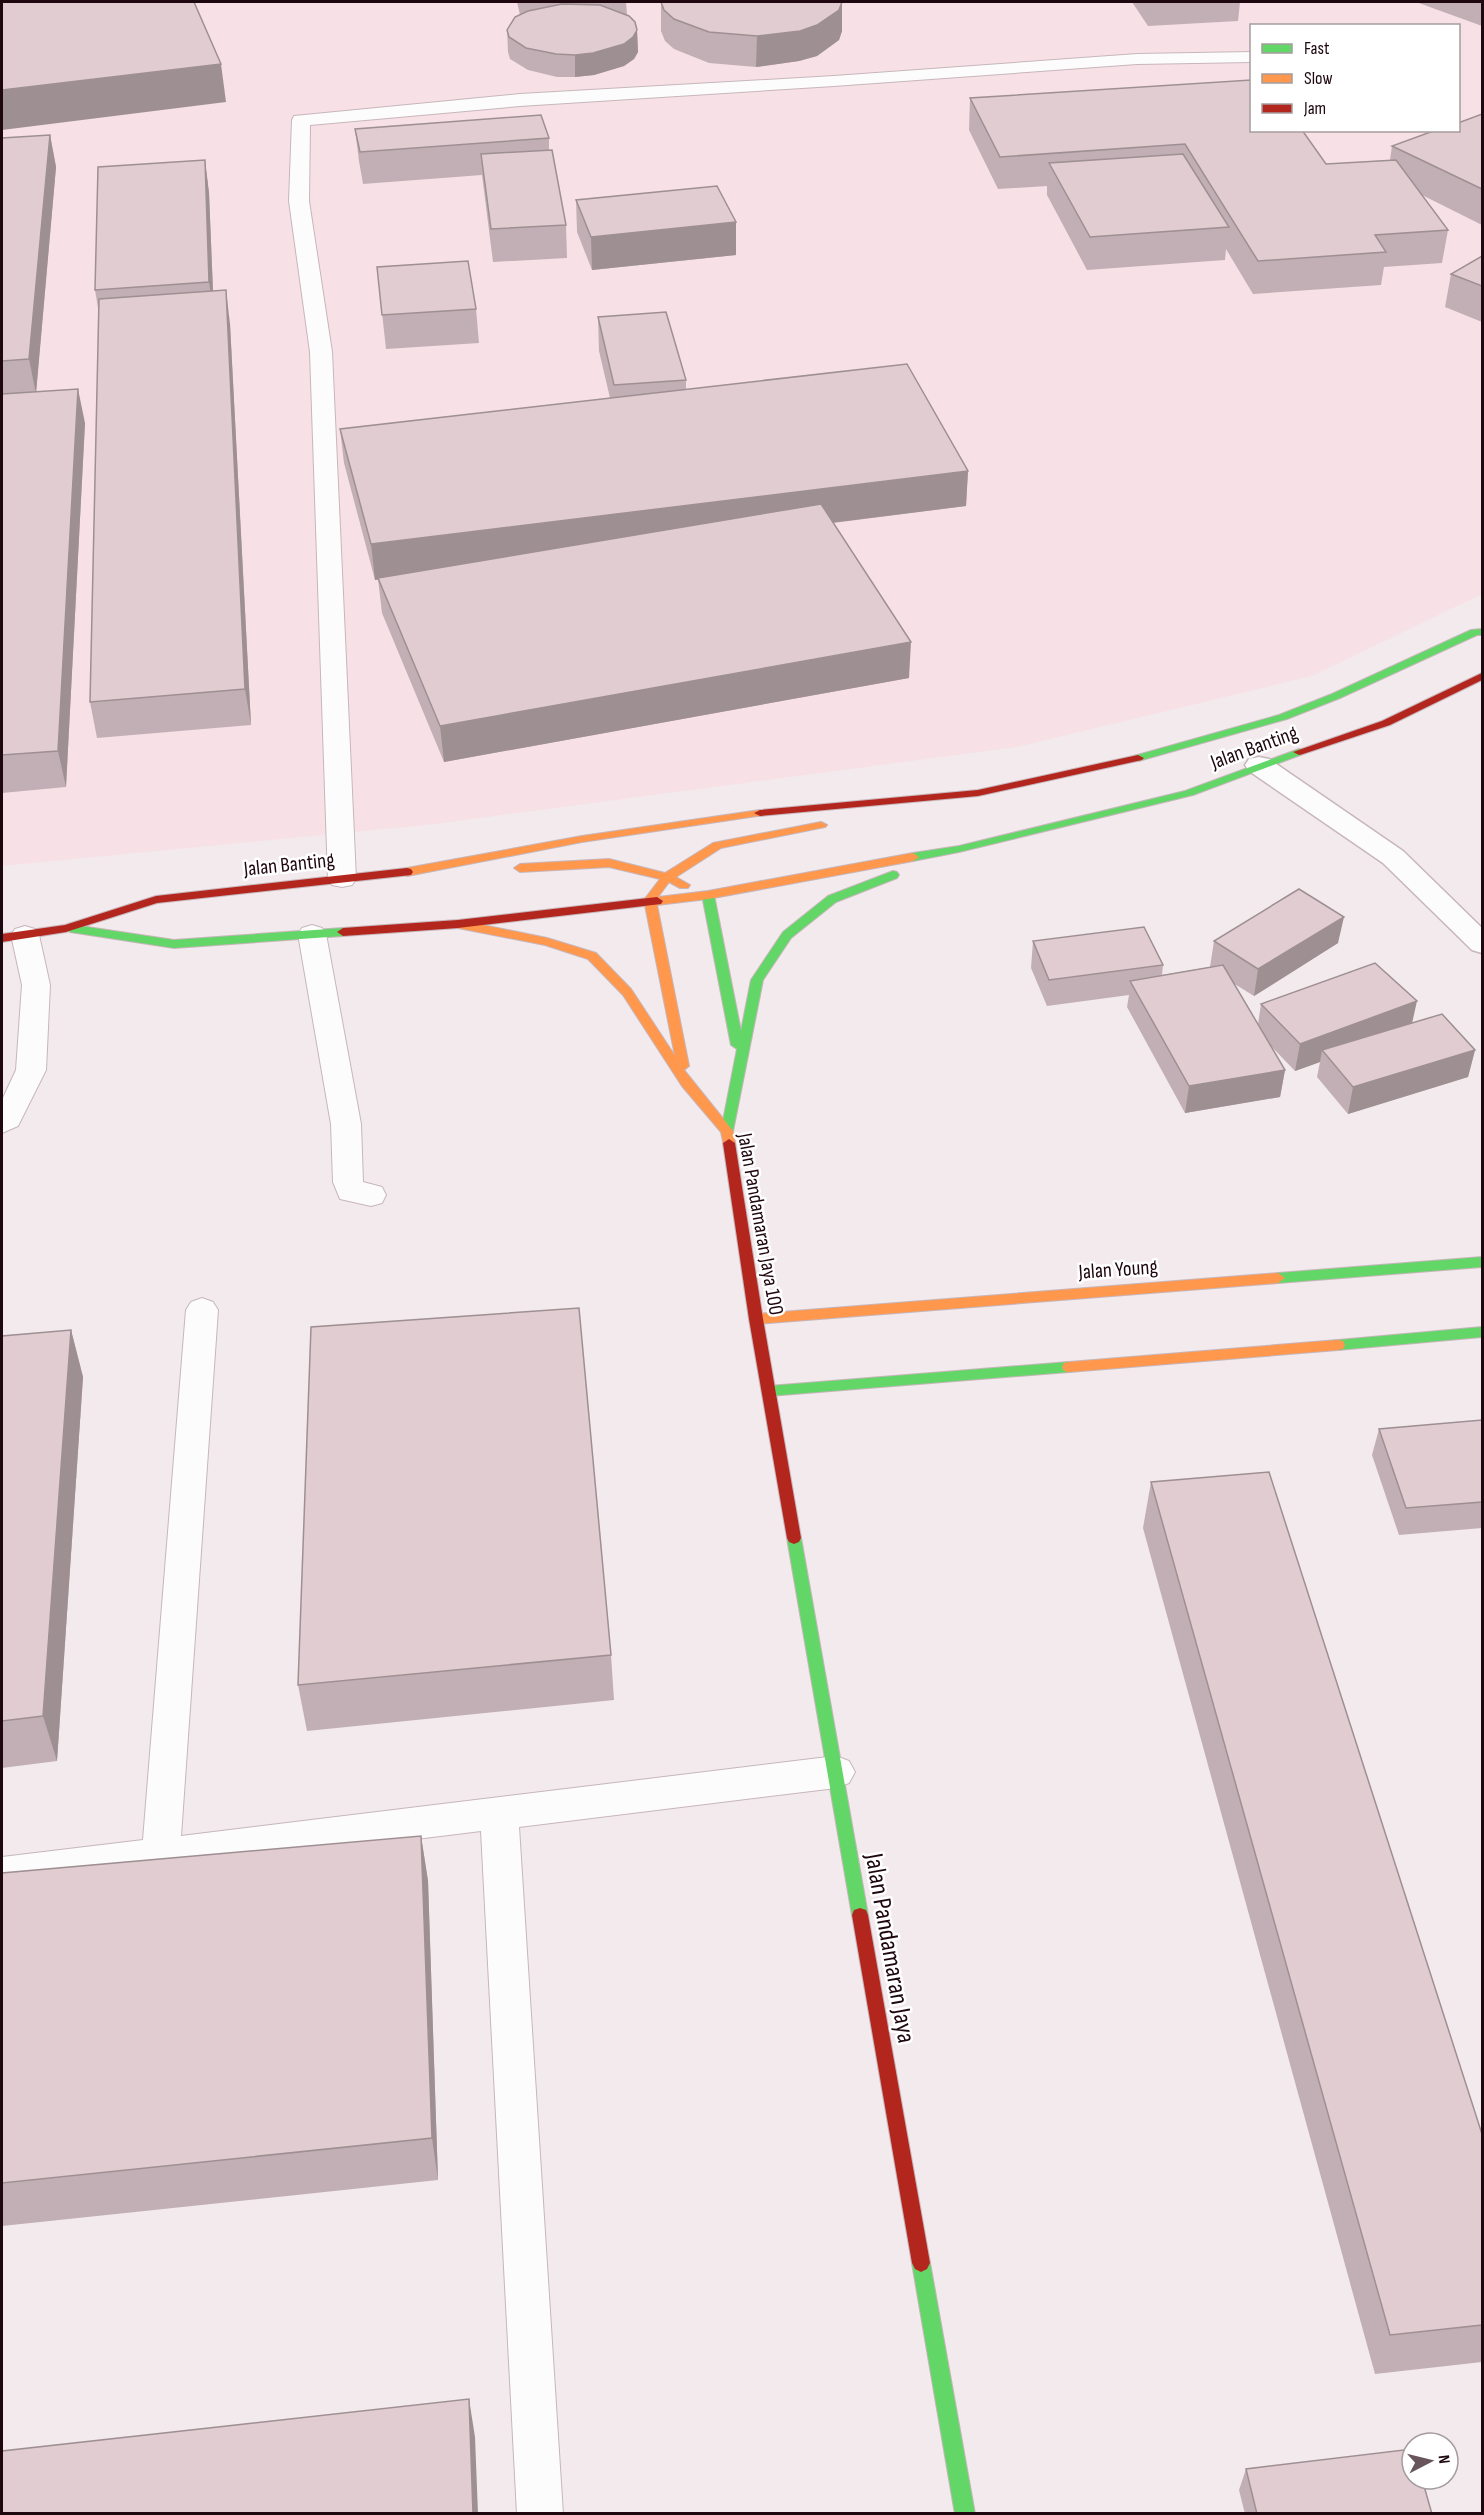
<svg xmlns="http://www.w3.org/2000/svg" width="1484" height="2515" font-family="'Sofia Sans Condensed',sans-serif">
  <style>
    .built { fill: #f7e1e6; fill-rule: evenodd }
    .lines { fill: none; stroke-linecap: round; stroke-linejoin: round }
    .lane-casing { stroke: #c7b6bb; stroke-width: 2 }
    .street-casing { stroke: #c7b6bb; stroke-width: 3 }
    .fast-casing { stroke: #c7b6bb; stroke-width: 2 }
    .slow-casing { stroke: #c7b6bb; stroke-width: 2 }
    .jam-casing { stroke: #c7b6bb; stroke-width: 2 }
    .lane { fill: #fdfcfc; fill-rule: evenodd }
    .street { fill: #fdfcfc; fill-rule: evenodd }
    .fast { fill: #63d668; fill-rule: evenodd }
    .slow { fill: #ff974d; fill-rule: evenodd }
    .jam { fill: #b3261e; fill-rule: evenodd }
    .wall { fill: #c2afb5 }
    .shaded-wall { fill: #9e8f93 }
    .building { fill: #e1ccd2; stroke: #9e8f93; stroke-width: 1.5 }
    .labels { text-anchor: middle; stroke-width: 5; stroke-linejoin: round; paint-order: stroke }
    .street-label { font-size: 21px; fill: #1e070f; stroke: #fff }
    .near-street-label { font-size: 26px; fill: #1e070f; stroke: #fff }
  </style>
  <rect width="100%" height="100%" fill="#f2eaec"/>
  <path class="built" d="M2,2h1480v592l-170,82 -295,71 -590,78 -425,41zM1252,26h206v104h-206z"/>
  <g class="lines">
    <defs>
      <g id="lane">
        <polygon points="1252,52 1252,62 1137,64 834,86 520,106 310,125 309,201 332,352 356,879 352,885 342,887 332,885 328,879 310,352 289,201 292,120 294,116 520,94 834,76 1137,54"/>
        <polygon points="312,925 322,928 326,934 361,1124 363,1182 382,1187 386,1195 382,1203 371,1206 340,1199 333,1182 331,1124 298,934 302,928"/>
        <polygon points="25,926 35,929 39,935 50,985 46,1070 18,1126 2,1133 2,1100 16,1070 22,985 11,935 15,929"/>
        <polygon points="202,1298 213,1302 218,1310 181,1836 836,1756 849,1761 855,1772 849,1783 836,1788 519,1827 563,2514 517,2514 481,1831 2,1890 2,1857 143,1840 186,1310 191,1302"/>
      </g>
      <polygon id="street" points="1259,757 1269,759 1403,851 1482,928 1482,953 1472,950 1383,863 1249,771 1245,765 1249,759"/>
      <g id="fast">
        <polygon points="1482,629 1482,635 1477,635 1340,698 1287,719 1142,760 1138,761 1132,758 1134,756 1279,715 1332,694 1471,630"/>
        <polygon points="1299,749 1303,750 1303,754 1193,795 959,852 913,861 907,857 913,853 959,846 1185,791"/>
        <polygon points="893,871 897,872 899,875 897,878 836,902 791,938 763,980 733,1131 732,1134 722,1134 721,1131 737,1049 731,1045 702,895 708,891 714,895 741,1031 751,980 783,932 828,896"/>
        <polygon points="74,925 174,940 343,928 349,932 343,936 174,948 70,932 68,929"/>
        <polygon points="1482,1257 1482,1267 1278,1283 1271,1278 1278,1273"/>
        <polygon points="1482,1327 1482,1337 1338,1350 1333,1349 1331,1345 1333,1341 1338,1340"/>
        <polygon points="1069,1362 1074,1363 1076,1367 1074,1371 1069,1372 769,1396 764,1395 762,1391 764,1387 769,1386"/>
        <polygon points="794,1532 799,1534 801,1538 868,1915 866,1920 860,1922 854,1920 852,1915 787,1538 789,1534"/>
        <polygon points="921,2254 927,2257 930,2263 975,2514 955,2514 912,2263 915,2257"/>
      </g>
      <g id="slow">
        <polygon points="760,810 766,813 764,815 582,842 407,876 401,872 407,868 582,836"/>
        <polygon points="821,822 827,825 825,827 721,848 676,877 690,885 688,888 680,888 669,882 658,897 708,891 913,853 919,857 913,861 708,899 657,905 689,1066 684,1070 733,1131 735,1143 729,1147 724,1146 721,1132 682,1086 623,995 588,959 545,945 458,928 452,924 458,920 547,938 596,953 631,989 675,1056 644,900 660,879 609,867 520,872 514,868 520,864 609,859 665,873 713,843"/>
        <polygon points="1278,1273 1285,1278 1278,1283 756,1324 749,1319 756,1314"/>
        <polygon points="1338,1340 1343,1341 1345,1345 1343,1349 1338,1350 1069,1372 1064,1371 1062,1367 1064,1363 1069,1362"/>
      </g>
      <g id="jam">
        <polygon points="1482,673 1482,680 1390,725 1303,754 1299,755 1293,752 1382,721"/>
        <polygon points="1138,755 1144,758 1142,760 978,796 760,816 754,813 760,810 978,790"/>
        <polygon points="407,868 411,869 413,872 411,875 157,903 66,932 2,942 2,934 65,925 156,896"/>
        <polygon points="657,897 663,901 661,904 458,928 343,936 337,932 343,928 458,920"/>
        <polygon points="729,1139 735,1143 763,1319 801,1538 799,1542 794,1544 789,1542 787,1538 749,1319 723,1143"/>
        <polygon points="860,1908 866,1910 868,1915 930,2263 927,2269 921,2272 915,2269 912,2263 852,1915 854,1910"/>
      </g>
    </defs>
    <use href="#lane" class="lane-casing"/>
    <use href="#street" class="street-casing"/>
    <use href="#fast" class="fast-casing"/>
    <use href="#slow" class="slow-casing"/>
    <use href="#jam" class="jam-casing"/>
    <use href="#lane" class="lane"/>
    <use href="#street" class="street"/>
    <use href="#fast" class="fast"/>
    <use href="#slow" class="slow"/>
    <use href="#jam" class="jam"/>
  </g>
  <g class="wall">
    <polygon points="517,2 626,2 627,15 637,30 638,52 634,59 624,66 594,75 575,77 557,77 528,70 510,59 508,52 507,30 520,15"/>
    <polygon points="661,2 842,31 839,40 817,56 799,61 756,67 709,63 674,49 665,41 661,31"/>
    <polygon points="1132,2 1240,2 1238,21 1148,26"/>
    <polygon points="1416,2 1482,2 1482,26"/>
    <polygon points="970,98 1326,164 1390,160 1392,146 1482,114 1482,225 1422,195 1448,230 1442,263 1384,267 1381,285 1253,294 1226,249 1225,260 1087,270 1047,195 1047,186 998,189 969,130"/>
    <polygon points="355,129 549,138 549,150 566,225 567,258 493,262 482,175 363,184 359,161"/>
    <polygon points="50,135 56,167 36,392 85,423 66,787 2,793 2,138"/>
    <polygon points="205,160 209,193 213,291 230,324 251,725 97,738 90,702 99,314 95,290"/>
    <polygon points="576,200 736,255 592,270 577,232"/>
    <polygon points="1482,256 1482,322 1445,307 1451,274"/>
    <polygon points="377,267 476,309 479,343 386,349"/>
    <polygon points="598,317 686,380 686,389 968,471 966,506 833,523 909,678 444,762 382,613 378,579 375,580 344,463 340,429 610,398 599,351"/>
    <polygon points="1033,941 1163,965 1162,975 1210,967 1214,941 1338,943 1254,996 1233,983 1258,1024 1261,1004 1412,1023 1475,1050 1468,1077 1348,1114 1317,1077 1320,1062 1295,1071 1270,1045 1285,1070 1280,1097 1185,1113 1127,1007 1129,995 1047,1006 1031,968"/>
    <polygon points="71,1330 83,1377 57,1761 2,1768 2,1336"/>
    <polygon points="1482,1420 1482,1528 1399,1535 1372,1455 1379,1429"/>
    <polygon points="1151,1482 1482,2134 1482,2362 1375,2374 1143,1528"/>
    <polygon points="611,1655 614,1700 307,1731 298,1685"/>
    <polygon points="421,1836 428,1881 438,2180 2,2226 2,1873"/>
    <polygon points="1246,2469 1432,2514 1245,2514 1239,2490"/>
  </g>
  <g class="shaded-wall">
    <polygon points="842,2 842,31 839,40 817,56 799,61 756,67 757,36"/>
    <polygon points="637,30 638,52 634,59 624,66 594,75 575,77 575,55"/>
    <polygon points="221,64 226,102 2,130 2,90"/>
    <polygon points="50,135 56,167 36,394 29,359"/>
    <polygon points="205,160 209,193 214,316 209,282"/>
    <polygon points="736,222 736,255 592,270 591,237"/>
    <polygon points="226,290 230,324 251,725 245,689"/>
    <polygon points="78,389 85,423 66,787 58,751"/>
    <polygon points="968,471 966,506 375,580 371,544"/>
    <polygon points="911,642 909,678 444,762 440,726"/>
    <polygon points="1344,917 1338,943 1254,996 1258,969"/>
    <polygon points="1417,1001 1411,1028 1322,1050 1320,1062 1295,1071 1300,1044"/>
    <polygon points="1475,1050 1468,1077 1348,1114 1353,1087"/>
    <polygon points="1285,1070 1280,1097 1185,1113 1189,1086"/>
    <polygon points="71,1330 83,1377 57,1761 43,1716"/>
    <polygon points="421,1836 428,1881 438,2180 432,2138"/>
    <polygon points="469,2399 475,2437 478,2514 473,2514"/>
  </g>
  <g class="building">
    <polygon points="2,2 194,2 221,64 2,90"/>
    <polygon points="661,2 842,2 839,10 817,25 800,31 757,36 709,32 674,19 664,10"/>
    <polygon points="562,4 600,5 629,16 635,22 637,30 633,37 624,44 593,53 575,55 556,54 526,48 509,37 507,30 515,17 528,11"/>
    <polygon points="1251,80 1251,130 1302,130 1326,164 1396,160 1448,230 1375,235 1386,252 1258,261 1185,144 1000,157 970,98"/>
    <polygon points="1482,114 1482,189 1392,146 1436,130 1458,130 1458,123"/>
    <polygon points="541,115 549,138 360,152 355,129"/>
    <polygon points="50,135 29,359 2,361 2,138"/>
    <polygon points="552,150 566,225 491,229 481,154"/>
    <polygon points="1183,154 1229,227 1090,237 1049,163"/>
    <polygon points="205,160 209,282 95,290 98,167"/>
    <polygon points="717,186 736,222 591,237 576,200"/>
    <polygon points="1482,256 1482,286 1451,274"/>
    <polygon points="468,261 476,309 382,315 377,267"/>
    <polygon points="226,290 245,689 90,702 99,299"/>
    <polygon points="666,312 686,380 614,385 598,317"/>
    <polygon points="907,364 968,471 371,544 340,429"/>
    <polygon points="78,389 58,751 2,755 2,394"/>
    <polygon points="821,504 911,642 440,726 378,578"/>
    <polygon points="1299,889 1344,917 1258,969 1214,941"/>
    <polygon points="1144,927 1163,965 1049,980 1033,941"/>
    <polygon points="1375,963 1417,1001 1300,1044 1261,1004"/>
    <polygon points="1223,965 1285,1070 1189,1086 1130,981"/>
    <polygon points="1442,1014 1475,1050 1353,1087 1322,1050"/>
    <polygon points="579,1308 611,1655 298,1685 311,1327"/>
    <polygon points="71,1330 43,1716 2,1721 2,1336"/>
    <polygon points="1482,1420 1482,1502 1406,1508 1379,1429"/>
    <polygon points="1269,1472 1482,2134 1482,2325 1390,2335 1151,1482"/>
    <polygon points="421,1836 432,2138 2,2183 2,1873"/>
    <polygon points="469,2399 473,2514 2,2514 2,2451"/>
    <polygon points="1412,2449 1412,2479 1422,2479 1432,2514 1257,2514 1246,2469"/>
  </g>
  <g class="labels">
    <g class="street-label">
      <text transform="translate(1254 747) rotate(-20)" y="7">Jalan Banting</text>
      <text transform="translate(289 864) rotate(-6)" y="7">Jalan Banting</text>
      <text transform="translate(761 1224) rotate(80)" y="7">Jalan Pandamaran Jaya 100</text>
      <text transform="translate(1118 1269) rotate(-4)" y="7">Jalan Young</text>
    </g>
    <g class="near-street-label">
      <text transform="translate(891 1948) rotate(80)" y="9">Jalan Pandamaran Jaya</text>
    </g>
  </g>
  <rect width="1484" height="2515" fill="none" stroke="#1e070f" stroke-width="6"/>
  <rect x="1250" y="24" width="210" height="108" fill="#ffffff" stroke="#a59c9f" stroke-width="1.5"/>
  <rect x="1262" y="44" width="30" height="9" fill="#63d668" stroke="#a59c9f" stroke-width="1.5"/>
  <text x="1304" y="54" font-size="18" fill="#1e070f">Fast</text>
  <rect x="1262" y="74" width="30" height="9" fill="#ff974d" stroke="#a59c9f" stroke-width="1.5"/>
  <text x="1304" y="84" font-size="18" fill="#1e070f">Slow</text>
  <rect x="1262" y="104" width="30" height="9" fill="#b3261e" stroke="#a59c9f" stroke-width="1.5"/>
  <text x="1304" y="114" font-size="18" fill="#1e070f">Jam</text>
  <g transform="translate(1430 2461) rotate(83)"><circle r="28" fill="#ffffff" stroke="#a59c9f" stroke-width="1.5"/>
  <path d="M0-4.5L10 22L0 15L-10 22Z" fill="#68565c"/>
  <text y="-9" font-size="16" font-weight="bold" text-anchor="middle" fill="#1e070f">N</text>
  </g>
</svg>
